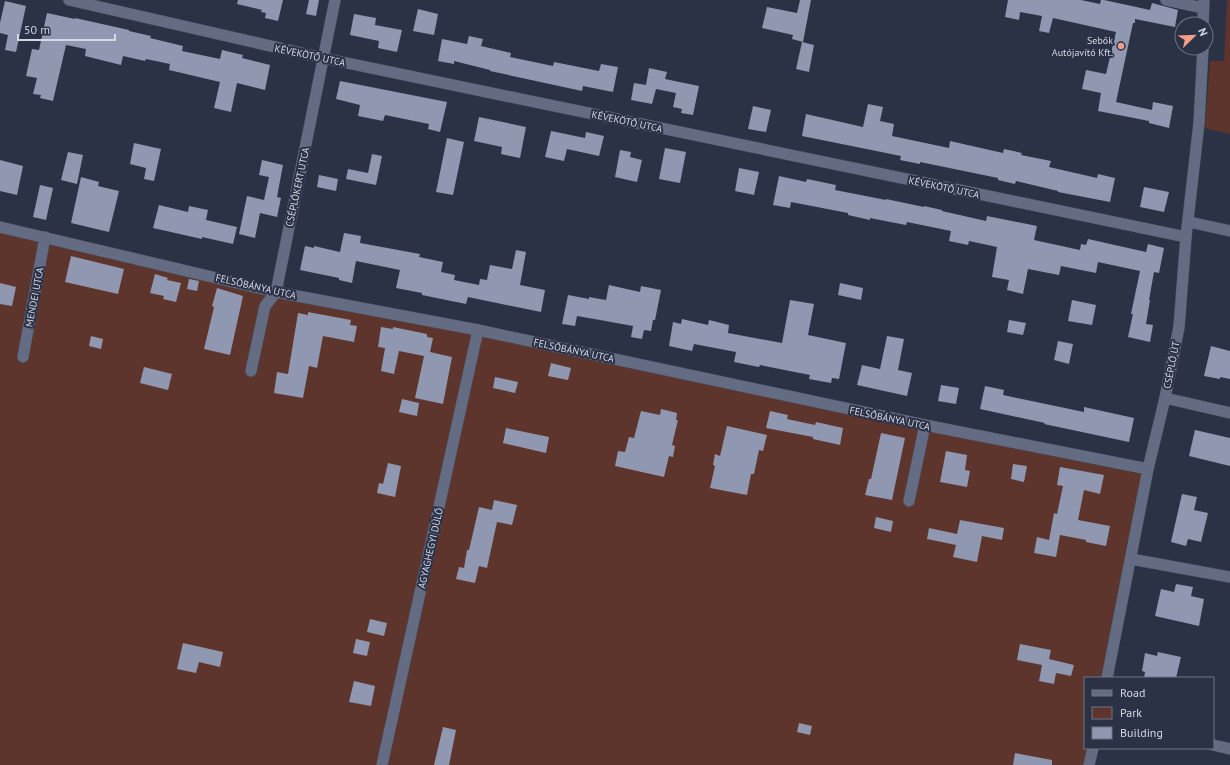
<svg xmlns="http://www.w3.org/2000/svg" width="1230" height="765" font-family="'PT Sans',sans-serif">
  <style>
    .green { fill: #5d352c }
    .building { fill: #8f98b0 }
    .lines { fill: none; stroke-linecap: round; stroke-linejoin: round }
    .minor-casing { stroke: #4a4f60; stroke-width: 12 }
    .minor { stroke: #636c82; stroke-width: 11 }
    .poi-dot { fill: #f49e89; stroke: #2b3246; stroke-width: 1.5 }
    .labels { text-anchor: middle; stroke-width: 4; stroke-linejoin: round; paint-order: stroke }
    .poi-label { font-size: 10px; fill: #d4d9e6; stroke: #2b3246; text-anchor: end }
    .street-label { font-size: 10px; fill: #d4d9e6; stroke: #2b3246 }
  </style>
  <rect width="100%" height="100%" fill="#2b3246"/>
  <g class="green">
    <polygon points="1227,0 1230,0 1230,134 1205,128 1210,61 1224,61"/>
    <polygon points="0,227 276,292 1148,469 1107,678 1085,678 1085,748 1093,748 1089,765 0,765"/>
  </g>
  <g class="building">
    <polygon points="238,0 283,0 278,21 265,18 266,13 261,12 262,10 237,4"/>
    <polygon points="309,0 319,0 316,16 306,14"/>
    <polygon points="800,0 811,0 803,42 792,39 793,35 762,28 767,7 797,13"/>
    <polygon points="1008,0 1081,0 1100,4 1101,0 1104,0 1150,10 1152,3 1178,10 1175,27 1135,19 1135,23 1133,23 1116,102 1152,110 1153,102 1173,106 1169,128 1149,123 1149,121 1098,111 1101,93 1082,89 1086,70 1106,74 1116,32 1053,18 1049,33 1039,31 1042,16 1020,12 1019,20 1005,17"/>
    <polygon points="5,1 26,6 16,52 5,50 8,35 0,33 0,23"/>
    <polygon points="418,9 438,14 434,35 413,31"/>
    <polygon points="47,13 75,19 75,18 129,30 129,31 151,36 150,38 183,46 182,51 220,59 222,50 243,55 242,58 270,65 265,90 237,83 231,112 214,108 220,82 169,70 170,64 146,59 145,61 123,56 121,65 85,56 86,49 66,45 53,101 40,98 41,95 33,94 37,78 26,76 32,49 39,50"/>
    <polygon points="354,14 376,18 375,25 402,30 397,52 378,48 379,41 350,35"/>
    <polygon points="469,36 483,39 481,46 511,53 510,57 553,66 554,62 599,71 601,64 618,67 613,92 583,86 582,91 490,71 490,70 454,61 454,64 438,61 442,39 467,44"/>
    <polygon points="802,42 814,45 809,72 796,69"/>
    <polygon points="649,68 667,72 665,79 699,86 693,115 681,113 682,109 673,107 676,93 656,89 652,104 631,100 634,83 646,85"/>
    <polygon points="340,81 447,102 440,132 428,129 429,124 385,115 383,121 358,116 360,105 336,99"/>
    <polygon points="868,104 883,107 880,121 894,124 892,136 949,148 950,141 1003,153 1004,149 1022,153 1021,155 1051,161 1049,167 1097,178 1098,174 1115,178 1110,202 1058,192 1058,191 1016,181 1015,184 998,180 998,178 920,162 920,164 900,160 901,156 802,136 806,114 863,127"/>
    <polygon points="753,106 771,110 766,132 748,129"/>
    <polygon points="479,117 526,127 520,158 501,154 502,147 474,141"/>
    <polygon points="551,131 585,138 586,132 604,136 599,156 567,149 564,161 545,157"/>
    <polygon points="447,138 464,142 453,195 436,192"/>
    <polygon points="134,143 161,149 154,181 144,179 146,168 130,164"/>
    <polygon points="665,148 686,152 680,183 659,179"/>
    <polygon points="620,150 631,152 630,157 642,160 637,182 615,177"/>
    <polygon points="68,152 83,155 77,184 61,180"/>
    <polygon points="372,154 382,156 376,185 346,179 348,169 368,173"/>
    <polygon points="0,160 23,166 17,195 0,191"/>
    <polygon points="262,160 283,165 277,197 281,198 277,217 260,213 255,238 239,234 247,196 264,200 269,177 259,175"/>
    <polygon points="739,168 759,172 754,195 735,191"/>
    <polygon points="319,175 338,179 336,191 317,187"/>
    <polygon points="779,176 806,182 807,179 836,185 835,190 886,200 886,199 924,207 924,206 942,210 942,211 986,221 987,216 1037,226 1034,240 1080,250 1081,244 1086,245 1088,239 1146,252 1148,244 1164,248 1159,273 1154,272 1149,300 1150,300 1146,324 1153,325 1150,342 1128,337 1133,314 1131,314 1140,271 1098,262 1096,273 1061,266 1059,275 1028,269 1023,294 1007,290 1009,280 992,277 997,247 969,241 968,245 949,241 951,231 907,222 906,225 870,218 870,220 848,215 848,213 791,202 790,208 773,205"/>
    <polygon points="81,177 99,182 98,186 119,191 109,232 71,223"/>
    <polygon points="40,185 53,188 46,220 33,217"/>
    <polygon points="1144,187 1169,192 1164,212 1140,207"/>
    <polygon points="159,205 188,212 189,206 208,210 206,220 237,227 233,244 202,237 202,239 153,228"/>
    <polygon points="344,233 361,236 360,243 420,254 419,257 443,262 441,272 455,275 454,280 479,285 480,279 487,280 490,265 512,269 516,250 526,252 520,285 545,290 541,312 468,297 466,304 422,295 422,293 396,288 400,270 356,261 352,283 339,280 339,278 300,270 305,246 314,248 314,246 340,252"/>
    <polygon points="71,256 124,269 118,294 65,282"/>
    <polygon points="155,274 168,278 167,280 181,283 176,302 163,299 164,296 150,293"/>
    <polygon points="189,279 199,281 197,291 187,289"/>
    <polygon points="0,283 16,287 12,306 0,304"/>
    <polygon points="840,283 863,288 861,300 838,295"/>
    <polygon points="609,285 640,292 641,286 661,290 655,320 653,320 651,331 644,330 642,339 631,337 633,326 600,320 577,316 575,326 562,324 568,295 589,299 589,297 606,300"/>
    <polygon points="217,288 243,296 230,355 204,349 214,307 212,306"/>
    <polygon points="790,300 814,304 808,335 846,343 839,379 832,378 831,383 809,379 810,375 760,365 759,367 734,362 736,352 694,344 692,351 669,346 673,322 681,324 682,319 708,325 709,320 729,325 728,333 782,343"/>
    <polygon points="1072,300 1096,305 1092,325 1068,321"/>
    <polygon points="308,312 351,320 350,325 357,326 354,342 323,336 317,368 309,366 303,398 274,393 277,372 288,374 298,313 308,315"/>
    <polygon points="1009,320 1026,323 1023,335 1007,332"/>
    <polygon points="381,327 393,329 393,327 427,334 427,337 433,338 430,352 452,357 443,404 415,398 424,356 399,351 394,374 381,371 385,348 378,347"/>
    <polygon points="91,336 103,339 101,349 89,346"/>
    <polygon points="887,336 904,339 898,370 912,373 907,396 857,385 862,365 880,369"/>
    <polygon points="1058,341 1073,344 1069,364 1054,360"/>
    <polygon points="1211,346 1230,351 1230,379 1220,377 1220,379 1204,376"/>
    <polygon points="551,363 571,368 568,380 548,376"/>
    <polygon points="144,367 172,374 168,390 140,383"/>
    <polygon points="495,377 518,382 515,393 493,388"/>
    <polygon points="941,385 959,388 956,404 938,401"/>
    <polygon points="985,386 1004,390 1003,395 1084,412 1084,407 1134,418 1129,442 1044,424 1045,423 980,409"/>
    <polygon points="402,399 419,403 417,416 399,412"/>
    <polygon points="661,409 677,413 676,420 678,420 672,445 675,446 673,457 669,456 664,477 615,466 618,451 625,452 629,437 634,438 641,411 660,415"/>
    <polygon points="770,411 788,415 787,419 815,425 816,422 843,428 840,445 813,439 813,437 766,428"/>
    <polygon points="727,426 767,435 763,451 759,450 754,474 751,474 747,495 710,488 715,466 713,465 715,454 720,456"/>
    <polygon points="506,428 549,437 546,453 503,443"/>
    <polygon points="1195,430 1230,438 1230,466 1189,456"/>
    <polygon points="881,433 905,438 892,500 865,495 869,479 871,479"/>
    <polygon points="946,451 967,455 965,470 970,471 967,487 940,482"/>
    <polygon points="388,463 401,466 395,497 377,493 379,483 383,484"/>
    <polygon points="1013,464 1027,466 1024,482 1011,479"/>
    <polygon points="1060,467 1104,475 1100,494 1084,490 1078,520 1110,526 1106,546 1086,542 1086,540 1060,535 1056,557 1034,553 1037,537 1049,540 1054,513 1057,514 1063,486 1057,485"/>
    <polygon points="1182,494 1197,497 1194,510 1208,513 1201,542 1188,539 1186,546 1171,542"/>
    <polygon points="494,500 517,505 512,525 497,522 487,568 479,566 475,583 456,579 459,567 464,568 467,550 469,550 479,507 492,510"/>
    <polygon points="876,517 893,521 891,532 874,528"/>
    <polygon points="960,520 1004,528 1002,540 982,536 977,562 953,557 956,545 927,539 929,528 957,534"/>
    <polygon points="1176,584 1193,587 1191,596 1204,599 1199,626 1155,616 1161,589 1174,592"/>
    <polygon points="370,619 387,623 384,636 367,632"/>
    <polygon points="356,639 370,642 367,656 353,653"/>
    <polygon points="183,643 223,652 220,667 199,662 196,673 177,669"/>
    <polygon points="1020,644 1051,650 1049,659 1074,665 1071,676 1056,673 1054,684 1039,681 1042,665 1017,660"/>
    <polygon points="1158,652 1181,657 1176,678 1144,678 1145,672 1142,671 1145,653 1157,656"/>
    <polygon points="354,681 375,686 371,706 349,702"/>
    <polygon points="799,723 812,726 810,735 797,732"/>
    <polygon points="443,727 456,730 449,765 434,765"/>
    <polygon points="1015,753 1052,760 1052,765 1013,765"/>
  </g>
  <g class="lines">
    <defs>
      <g id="minor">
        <polyline points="69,0 323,58 1186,237"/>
        <polyline points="1166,0 1203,8"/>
        <polyline points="1203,24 1204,0"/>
        <polyline points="1189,222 1230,231"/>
        <polyline points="0,227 276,292 478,330 925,425 1148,469"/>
        <polyline points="23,357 45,237"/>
        <polyline points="251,371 265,306 276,292 335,0"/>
        <polyline points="1165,398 1230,413"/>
        <polyline points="909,501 925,425"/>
        <polyline points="1131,559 1230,577"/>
        <polyline points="1107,678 1148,469 1165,398 1179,327 1186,237 1199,123 1203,48"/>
        <polyline points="1213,745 1230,749"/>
        <polyline points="382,765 478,330"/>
        <polyline points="1089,765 1093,748"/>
      </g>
    </defs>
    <use href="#minor" class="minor-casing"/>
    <use href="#minor" class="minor"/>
  </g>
  <circle class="poi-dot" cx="1121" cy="46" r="4"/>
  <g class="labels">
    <g class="poi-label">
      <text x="1113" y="44">Sebők<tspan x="1113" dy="12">Autójavító Kft.</tspan></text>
    </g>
    <g class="street-label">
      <text transform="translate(310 55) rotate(12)" y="4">KÉVEKÖTŐ UTCA</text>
      <text transform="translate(627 121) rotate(12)" y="4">KÉVEKÖTŐ UTCA</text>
      <text transform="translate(297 187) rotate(-78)" y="4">CSÉPLŐKERT UTCA</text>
      <text transform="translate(944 187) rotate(12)" y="4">KÉVEKÖTŐ UTCA</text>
      <text transform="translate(256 286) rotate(13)" y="4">FELSŐBÁNYA UTCA</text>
      <text transform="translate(34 297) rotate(-79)" y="4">MENDEI UTCA</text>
      <text transform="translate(574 350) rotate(12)" y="4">FELSŐBÁNYA UTCA</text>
      <text transform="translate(1171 365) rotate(-79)" y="4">CSÉPLŐ ÚT</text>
      <text transform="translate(890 418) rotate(12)" y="4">FELSŐBÁNYA UTCA</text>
      <text transform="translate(430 548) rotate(-77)" y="4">AGYAGHEGYI DŰLŐ</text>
    </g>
  </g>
  <rect x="1084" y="677" width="130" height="72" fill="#2b3246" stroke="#6f7586"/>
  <rect x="1092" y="690" width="20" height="6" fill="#636c82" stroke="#6f7586"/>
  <text x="1120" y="697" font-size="12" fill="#d4d9e6">Road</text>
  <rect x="1092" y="707" width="20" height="12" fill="#5d352c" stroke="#6f7586"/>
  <text x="1120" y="717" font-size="12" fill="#d4d9e6">Park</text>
  <rect x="1092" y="727" width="20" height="12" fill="#8f98b0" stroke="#6f7586"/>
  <text x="1120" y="737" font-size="12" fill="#d4d9e6">Building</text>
  <g transform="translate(1194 36) rotate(67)"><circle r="19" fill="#2b3246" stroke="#6f7586"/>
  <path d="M0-3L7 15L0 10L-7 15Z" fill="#f49e89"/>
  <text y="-6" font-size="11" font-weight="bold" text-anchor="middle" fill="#d4d9e6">N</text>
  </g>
  <path d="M18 34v6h97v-6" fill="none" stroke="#d4d9e6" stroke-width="2"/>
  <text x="24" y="34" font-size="12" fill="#d4d9e6" stroke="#2b3246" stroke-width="3" paint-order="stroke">50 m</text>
</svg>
